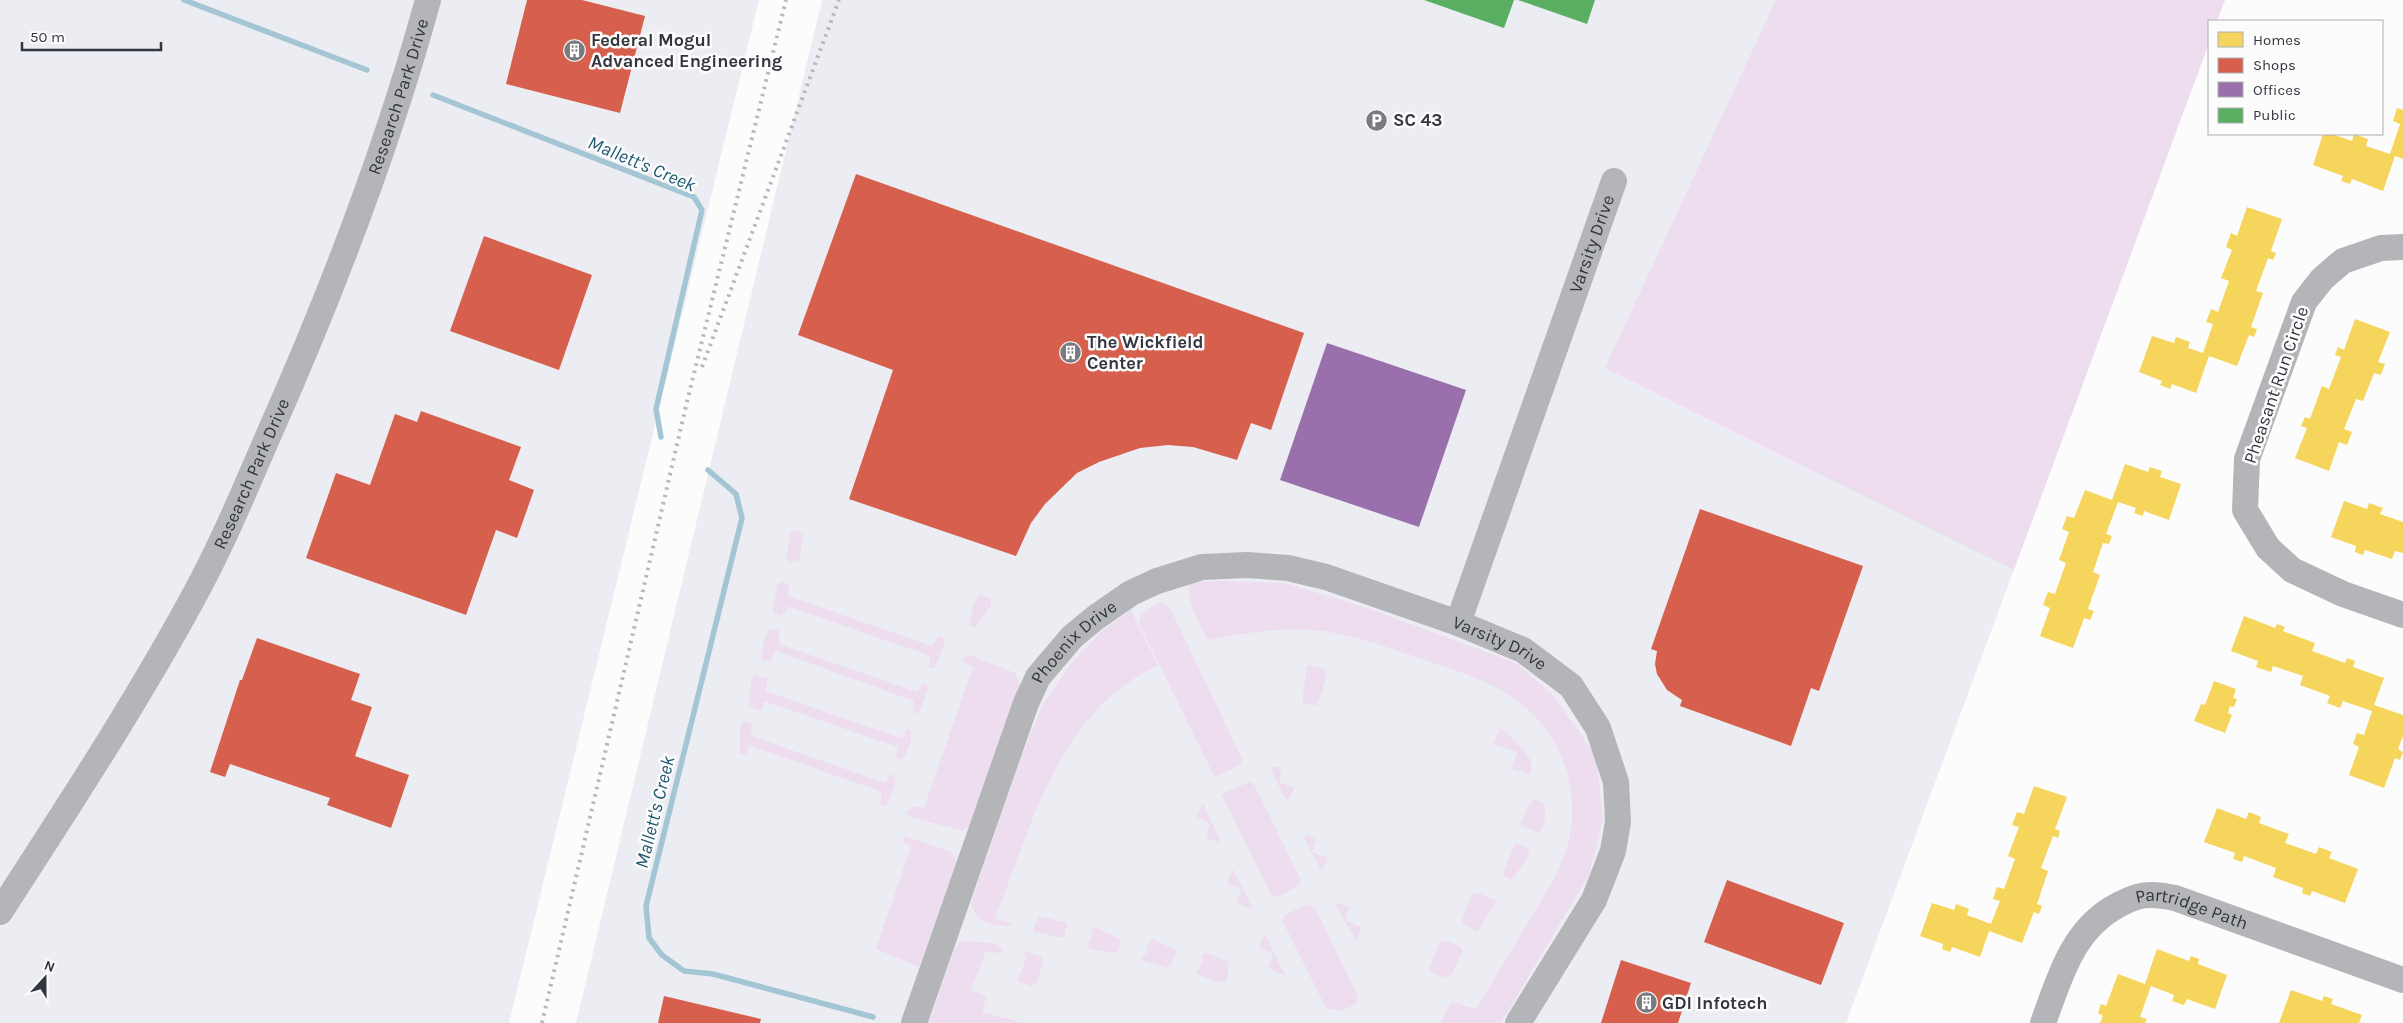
<svg xmlns="http://www.w3.org/2000/svg" width="2403" height="1023" font-family="Karla,sans-serif">
  <style>
    .built { fill: #ebedf3 }
    .green { fill: #edddef }
    .homes { fill: #f6d55c }
    .shops { fill: #d6604d }
    .offices { fill: #9970ab }
    .public { fill: #5aae61 }
    .lines { fill: none; stroke-linecap: round; stroke-linejoin: round }
    .stream { stroke: #a4c5d3; stroke-width: 5.5 }
    .minor { stroke: #b4b5b8; stroke-width: 26 }
    .rail { stroke: #b7b8bb; stroke-width: 4; stroke-dasharray: 2.5 5; stroke-linecap: butt }
    .labels { text-anchor: middle; stroke-width: 5; stroke-linejoin: round; paint-order: stroke }
    .poi-label { font-size: 18px; font-weight: bold; fill: #34363f; stroke: #fcfcfc; text-anchor: start }
    .street-label { font-size: 18px; fill: #34363f; stroke: #fcfcfc }
    .water-label { font-size: 19px; font-style: italic; fill: #1d5870; stroke: #fcfcfc }
  </style>
  <rect width="100%" height="100%" fill="#fcfcfc"/>
  <g class="built">
    <polygon points="0,0 759,0 509,1023 0,1023"/>
    <polygon points="822,0 2225,0 2217,21 2209,21 2209,43 1846,1023 576,1023"/>
  </g>
  <g class="green">
    <polygon points="1776,0 2225,0 2217,21 2209,21 2209,43 2014,570 1605,368"/>
    <polygon points="795,530 804,534 799,560 790,562 786,558 791,531"/>
    <polygon points="782,581 789,585 788,596 932,646 939,636 943,637 945,642 935,668 929,668 930,656 788,606 786,612 780,616 773,613 777,585"/>
    <path d="M1223,581l62,2 82,25 149,55 37,32 43,61 7,63 -14,56 -88,148h-60l10,-21 25,7c17,-29 35,-58 52,-87 18,-30 39,-59 43,-95 7,-58 -21,-110 -72,-138 -24,-13 -51,-21 -77,-30 -35,-12 -73,-26 -109,-29 -36,-3 -70,4 -105,10 -9,-18 -22,-37 -18,-58z"/>
    <polygon points="979,595 991,599 991,605 976,627 969,625 974,604"/>
    <path d="M1160,603l8,3 5,8 69,145 -1,6 -24,11 -4,-2 -74,-151c2,-12 11,-15 21,-20z"/>
    <path d="M1131,610l27,55c-100,48 -126,158 -163,254l17,4 -1,2c-7,3 -26,-2 -32,-7 -4,-4 -6,-10 -8,-15l51,-148 21,-51 29,-42 30,-31z"/>
    <path d="M772,628l7,3v13l138,48 6,-9 4,2 1,4 -10,26 -6,-5 2,-9 -138,-50 -6,10h-7c-4,-8 2,-23 5,-31z"/>
    <polygon points="969,655 1015,673 1022,687 970,826 963,831 908,816 906,812 913,806 924,808 973,667 962,661 964,656"/>
    <polygon points="1307,665 1322,668 1326,671 1325,682 1317,706 1302,703"/>
    <path d="M754,675l14,3 -3,13 136,47 6,-9h3c4,8 -3,27 -10,32l-4,-4 2,-10 -134,-46 -2,10 -9,-3 -4,-4 2,-23z"/>
    <polygon points="744,721 749,722 752,725 751,736 885,783 890,775 894,775 896,781 888,804 884,806 880,803 882,792 749,745 747,755 740,754 740,728"/>
    <path d="M1500,728c10,7 42,35 29,46l-17,-5 5,-17 -24,-8z"/>
    <polygon points="1273,767 1282,767 1279,782 1295,788 1289,799 1285,799 1271,769"/>
    <polygon points="1250,782 1254,784 1301,880 1300,885 1277,897 1272,896 1222,795 1225,792"/>
    <path d="M1535,799l10,6c1,9 1,21 -7,27l-18,-6 7,-18z"/>
    <polygon points="1203,803 1221,843 1206,838 1210,824 1196,817"/>
    <polygon points="1306,835 1316,839 1312,852 1328,858 1322,872 1304,838"/>
    <polygon points="905,836 951,852 957,862 919,967 876,949 911,846 904,843 903,838"/>
    <polygon points="1518,844 1526,847 1530,853 1513,879 1509,879 1503,875 1514,845"/>
    <polygon points="1233,869 1253,910 1237,903 1242,890 1227,883"/>
    <polygon points="1476,892 1497,901 1479,929 1476,931 1463,923 1462,920 1472,894"/>
    <polygon points="1339,903 1349,907 1346,921 1361,927 1357,942 1336,905"/>
    <polygon points="1307,904 1316,909 1357,995 1358,1000 1356,1004 1341,1011 1326,1008 1282,920 1285,915"/>
    <polygon points="1039,916 1067,923 1064,938 1035,932 1033,929"/>
    <polygon points="1094,927 1121,939 1117,953 1089,949 1088,944 1094,931 1091,929"/>
    <polygon points="1265,934 1284,973 1284,975 1268,968 1273,954 1259,947"/>
    <polygon points="1152,939 1174,949 1176,954 1170,966 1167,968 1141,960 1149,949 1146,946"/>
    <polygon points="1443,940 1459,946 1463,950 1451,976 1441,977 1429,970 1439,942"/>
    <polygon points="970,941 996,944 1004,950 999,953 986,951 971,991 981,993 986,998 982,1012 1024,1023 929,1023 955,947 963,942"/>
    <polygon points="1027,952 1040,956 1043,960 1037,982 1032,986 1017,981 1026,959 1024,953"/>
    <polygon points="1205,952 1229,962 1227,979 1223,983 1198,975 1196,971 1199,970 1203,959 1201,957"/>
  </g>
  <g class="homes">
    <polygon points="2397,108 2403,110 2403,159 2395,156 2383,191 2352,179 2350,184 2341,181 2343,176 2313,165 2323,134 2332,134 2352,141 2354,134 2368,139 2366,146 2390,154 2400,124 2393,121"/>
    <polygon points="2247,207 2282,219 2271,251 2276,253 2273,260 2268,258 2256,291 2263,293 2251,327 2257,329 2254,337 2249,335 2237,366 2209,356 2196,393 2172,384 2170,389 2160,385 2162,381 2139,372 2152,336 2174,343 2176,337 2190,342 2188,348 2203,353 2213,324 2206,322 2211,309 2218,312 2229,281 2221,278 2232,250 2226,247 2231,233 2237,236"/>
    <polygon points="2355,319 2390,332 2378,362 2385,364 2381,375 2374,373 2363,401 2356,399 2344,429 2352,432 2347,445 2339,442 2329,471 2295,458 2307,428 2301,426 2305,417 2310,419 2322,386 2329,389 2341,357 2335,355 2338,347 2344,350"/>
    <polygon points="2125,464 2148,472 2150,467 2162,471 2160,477 2181,484 2169,520 2144,511 2143,516 2134,513 2136,508 2118,502 2106,534 2112,536 2109,544 2103,543 2093,572 2100,575 2088,609 2094,611 2090,620 2084,618 2073,648 2040,636 2050,608 2043,605 2048,592 2055,594 2066,563 2059,560 2069,532 2062,529 2067,516 2074,518 2085,490 2112,500"/>
    <polygon points="2344,501 2367,509 2369,503 2383,508 2380,514 2403,522 2403,553 2395,551 2392,559 2365,550 2363,555 2355,552 2356,546 2331,537"/>
    <polygon points="2244,616 2275,628 2277,624 2285,627 2283,631 2315,643 2312,651 2345,663 2347,658 2355,661 2353,667 2384,678 2374,705 2403,715 2403,736 2398,749 2403,752 2400,760 2395,758 2384,788 2349,775 2359,747 2353,744 2357,733 2364,735 2372,711 2343,701 2340,708 2327,703 2330,696 2300,685 2303,676 2273,666 2271,672 2256,667 2258,661 2231,651"/>
    <polygon points="2214,681 2236,689 2233,698 2237,699 2234,707 2230,706 2228,713 2232,715 2225,733 2194,721 2201,704 2205,705"/>
    <polygon points="2034,786 2067,797 2055,829 2060,831 2058,838 2053,836 2041,868 2048,871 2037,904 2042,906 2039,914 2034,912 2022,943 1989,931 1980,957 1952,947 1950,952 1942,949 1943,944 1920,936 1932,903 1954,910 1956,904 1969,909 1967,915 1991,924 2000,901 1993,899 1997,887 2004,889 2015,859 2008,856 2019,827 2012,825 2017,812 2024,814"/>
    <polygon points="2217,808 2246,819 2249,812 2261,817 2259,823 2289,834 2285,843 2316,854 2319,847 2332,852 2329,858 2358,869 2345,903 2312,891 2310,896 2302,893 2303,888 2273,877 2276,868 2244,856 2242,862 2233,859 2235,853 2204,842"/>
    <polygon points="2157,949 2189,961 2191,956 2199,959 2198,964 2227,975 2215,1009 2187,999 2184,1005 2172,1001 2174,995 2151,986 2140,1017 2147,1019 2145,1023 2100,1023 2103,1016 2098,1013 2101,1004 2106,1006 2118,974 2145,984"/>
    <polygon points="2291,990 2322,1001 2324,996 2333,999 2331,1004 2362,1015 2359,1023 2279,1023"/>
  </g>
  <g class="shops">
    <polygon points="527,0 582,0 645,16 620,113 506,84"/>
    <polygon points="856,174 1304,333 1271,430 1251,423 1237,460 1193,447 1168,445 1140,448 1099,462 1077,473 1045,504 1031,523 1016,556 849,499 893,370 798,335"/>
    <polygon points="484,236 592,275 559,370 450,331"/>
    <polygon points="421,411 521,447 509,480 534,490 517,538 496,530 466,615 306,558 336,473 370,485 395,414 417,422"/>
    <polygon points="1700,509 1863,566 1819,691 1811,688 1791,746 1680,706 1682,700 1667,690 1657,674 1655,664 1657,651 1651,649"/>
    <polygon points="257,638 360,674 351,700 372,707 355,756 409,775 391,828 327,805 330,798 230,764 225,777 210,772 240,680 242,680"/>
    <polygon points="1727,880 1844,923 1821,985 1704,942"/>
    <polygon points="1621,960 1691,983 1678,1023 1601,1023"/>
    <polygon points="664,996 761,1019 760,1023 658,1023"/>
  </g>
  <polygon class="offices" points="1327,343 1466,390 1419,527 1280,480"/>
  <g class="public">
    <polygon points="1424,0 1514,0 1504,28"/>
    <polygon points="1518,0 1595,0 1587,24"/>
  </g>
  <g class="lines">
    <g class="stream">
      <polyline points="184,0 367,70"/>
      <polyline points="433,95 694,197 702,210 656,409 661,437"/>
      <polyline points="708,470 736,494 742,518 646,906 649,938 662,955 684,971 713,974 873,1017"/>
    </g>
    <g class="minor">
      <polyline points="2403,247 2381,248 2343,261 2322,279 2304,302 2247,459 2245,510 2268,548 2292,570 2343,594 2403,615"/>
      <path id="s1" d="M1458,623l156,-442"/>
      <path id="s2" d="M0,912c67,-104 135,-207 194,-316 30,-55 54,-114 79,-171 61,-138 115,-279 155,-425"/>
      <path id="s3" d="M914,1023l112,-320 12,-26 34,-40 23,-19 36,-25 26,-12 45,-14 45,-2 41,3 38,9 132,46 65,27 48,36 27,42 18,54 2,40 -5,29 -19,49 -76,123"/>
      <path id="s4" d="M2043,1023c16,-43 28,-90 70,-115 24,-14 35,-16 62,-10l228,82"/>
    </g>
    <g class="rail">
      <polyline points="702,367 839,0"/>
      <polyline points="542,1023 686,406 786,0"/>
    </g>
  </g>
  <defs>
    <symbol id="building-disc" viewBox="-11 -11 22 22"><circle r="9.5" fill="#7a7b81" stroke="#fcfcfc"/><path d="M-4-6H4V6H1V3H-1V6H-4ZM-2.5-4.3h1.7v1.8h-1.7ZM.8-4.3h1.7v1.8H.8ZM-2.5-1h1.7V.8h-1.7ZM.8-1h1.7V.8H.8Z" fill="#fff"/></symbol>
    <symbol id="parking-disc" viewBox="-11 -11 22 22"><circle r="9.5" fill="#7a7b81" stroke="#fcfcfc"/><path d="M-3.5-5.5H1a3.5 3.5 0 0 1 0 7H-1V5.5H-3.5ZM-1-3.4V-.6H.8a1.4 1.4 0 0 0 0-2.8Z" fill="#fff"/></symbol>
  </defs>
  <g fill-rule="evenodd">
    <use href="#building-disc" x="562" y="38" width="25" height="25"/>
    <use href="#parking-disc" x="1364" y="108" width="25" height="25"/>
    <use href="#building-disc" x="1058" y="340" width="25" height="25"/>
    <use href="#building-disc" x="1634" y="990" width="25" height="25"/>
  </g>
  <g class="labels">
    <g class="poi-label">
      <text x="591" y="46">Federal Mogul<tspan x="591" dy="21">Advanced Engineering</tspan></text>
      <text x="1393" y="126">SC 43</text>
      <text x="1087" y="348">The Wickfield<tspan x="1087" dy="21">Center</tspan></text>
      <text x="1662" y="1009">GDI Infotech</text>
    </g>
    <g class="street-label">
      <text dy="6" stroke="none"><textPath href="#s2" startOffset="911">Research Park Drive</textPath></text>
      <text dy="6" stroke="none"><textPath href="#s1" startOffset="402">Varsity Drive</textPath></text>
      <text transform="translate(2276 385) rotate(-71)" y="6">Pheasant Run Circle</text>
      <text dy="6" stroke="none"><textPath href="#s2" startOffset="506">Research Park Drive</textPath></text>
      <text dy="6" stroke="none"><textPath href="#s3" startOffset="881">Varsity Drive</textPath></text>
      <text dy="6" stroke="none"><textPath href="#s3" startOffset="418">Phoenix Drive</textPath></text>
      <text dy="6" stroke="none"><textPath href="#s4" startOffset="221">Partridge Path</textPath></text>
    </g>
    <g class="water-label">
      <text transform="translate(642 163) rotate(23)" y="7">Mallett's Creek</text>
      <text transform="translate(654 812) rotate(-76)" y="7">Mallett's Creek</text>
    </g>
  </g>
  <rect x="2208" y="20" width="175" height="115" fill="#fcfcfc" stroke="#acadb0"/>
  <rect x="2218" y="32" width="25" height="15" fill="#f6d55c" stroke="#acadb0"/>
  <text x="2253" y="45" font-size="15" fill="#34363f">Homes</text>
  <rect x="2218" y="58" width="25" height="15" fill="#d6604d" stroke="#acadb0"/>
  <text x="2253" y="70" font-size="15" fill="#34363f">Shops</text>
  <rect x="2218" y="82" width="25" height="15" fill="#9970ab" stroke="#acadb0"/>
  <text x="2253" y="95" font-size="15" fill="#34363f">Offices</text>
  <rect x="2218" y="108" width="25" height="15" fill="#5aae61" stroke="#acadb0"/>
  <text x="2253" y="120" font-size="15" fill="#34363f">Public</text>
  <g transform="translate(45 978) rotate(21)" stroke="#fcfcfc" stroke-width="4" paint-order="stroke">
  <path d="M0-4L9 19L0 12L-9 19Z" fill="#34363f"/>
  <text y="-8" font-size="14" font-weight="bold" text-anchor="middle" fill="#34363f">N</text>
  </g>
  <path d="M22 42v8h139v-8" fill="none" stroke="#34363f" stroke-width="2.5"/>
  <text x="30" y="42" font-size="15" fill="#34363f" stroke="#fcfcfc" stroke-width="4" paint-order="stroke">50 m</text>
</svg>
